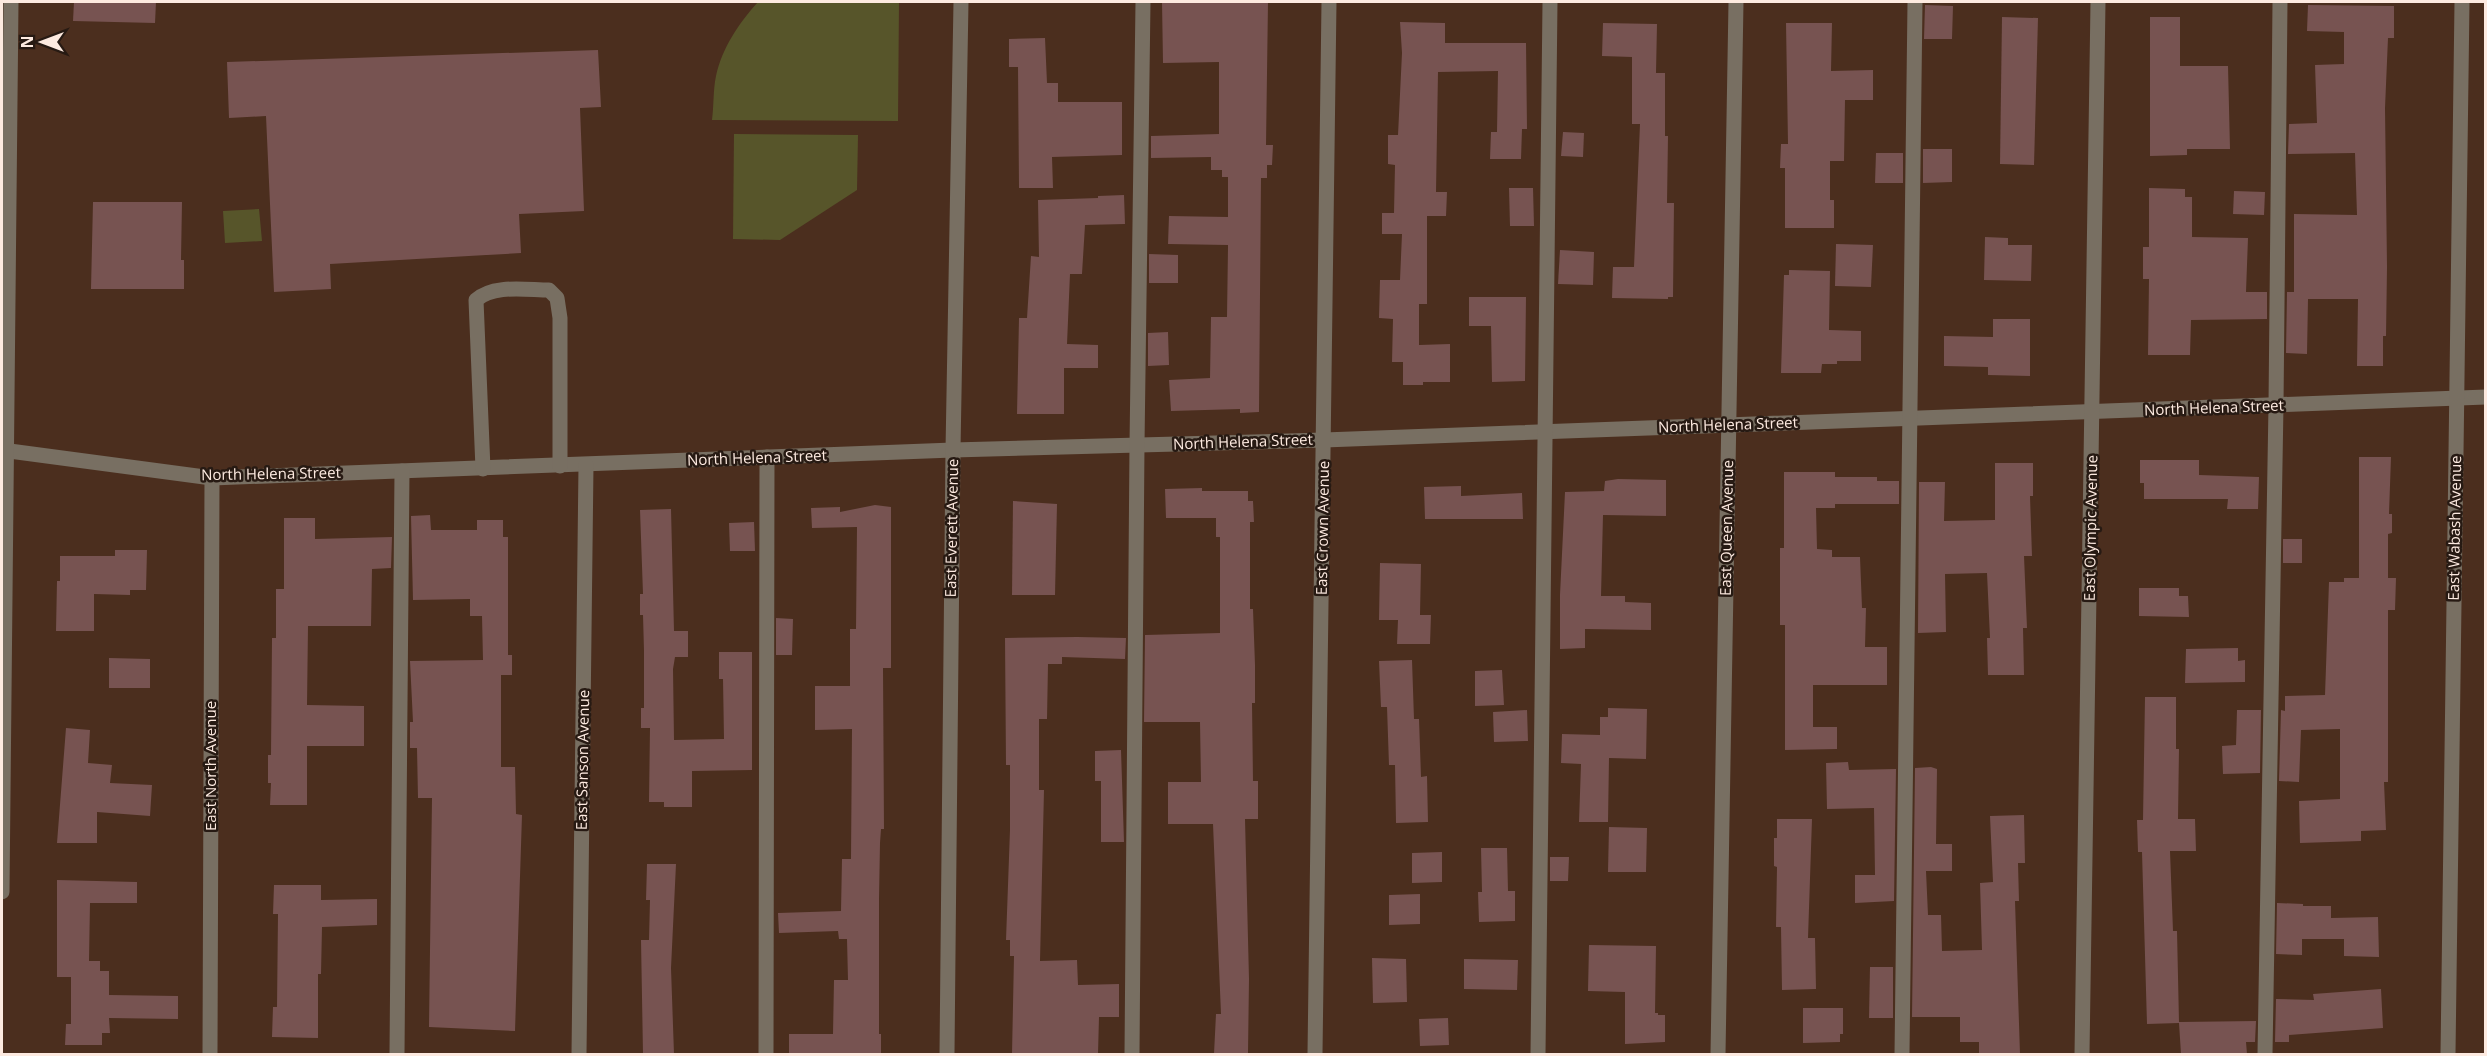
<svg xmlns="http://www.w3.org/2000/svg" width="2487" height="1056" font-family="'Open Sans',sans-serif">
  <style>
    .green { fill: #57552a }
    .building { fill: #775351 }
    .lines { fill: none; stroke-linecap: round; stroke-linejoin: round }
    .minor { stroke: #786f62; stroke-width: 15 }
    .labels { text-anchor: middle; stroke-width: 5; stroke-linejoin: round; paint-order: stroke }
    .street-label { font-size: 15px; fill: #fdeae0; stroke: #271a13 }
  </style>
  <rect width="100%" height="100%" fill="#4b2e1e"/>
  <g class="green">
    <path d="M758,2h141l-1,119 -186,-1c2,-15 1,-30 4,-44 6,-28 23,-53 42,-74z"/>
    <polygon points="734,134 858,135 857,190 780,240 733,239"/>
    <polygon points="259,209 262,241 225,243 223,211"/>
  </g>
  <g class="building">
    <polygon points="74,2 156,2 155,23 73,21"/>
    <polygon points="1162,2 1268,2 1266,145 1273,145 1272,165 1267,165 1267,178 1261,178 1259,412 1240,413 1240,409 1171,411 1169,380 1210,378 1211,317 1227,317 1228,247 1228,245 1168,244 1169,216 1228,217 1228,177 1222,177 1222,170 1211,170 1211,157 1151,158 1151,136 1219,134 1219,62 1163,63"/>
    <polygon points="1925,5 1953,6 1952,39 1924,39"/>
    <polygon points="2308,5 2394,6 2394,38 2388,38 2385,108 2387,267 2386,336 2383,336 2383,366 2357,366 2358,299 2308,299 2307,354 2286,353 2287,292 2294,292 2294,214 2357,215 2355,153 2288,154 2289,124 2317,123 2315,65 2344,64 2344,32 2307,31"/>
    <polygon points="2002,17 2038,18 2034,165 2000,164"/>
    <polygon points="2150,17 2180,17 2180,66 2228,66 2230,149 2187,149 2187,155 2150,156"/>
    <polygon points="1400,22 1445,23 1445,43 1526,43 1527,129 1522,129 1521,159 1490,159 1491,132 1497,132 1498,71 1438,72 1436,192 1447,192 1446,216 1427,216 1427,304 1419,304 1419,345 1450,344 1450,382 1423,382 1423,385 1403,385 1403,362 1392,362 1393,319 1379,318 1380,280 1400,280 1402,234 1382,234 1382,213 1394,213 1395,165 1388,164 1388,135 1398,135 1402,53"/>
    <polygon points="1603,23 1657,24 1656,73 1665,73 1665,136 1668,136 1667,203 1674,203 1673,297 1668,297 1668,299 1612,298 1613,267 1634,267 1640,124 1632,124 1632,57 1602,56"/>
    <polygon points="1786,23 1832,23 1831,71 1873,70 1873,100 1845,100 1844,161 1830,161 1830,200 1834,200 1834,228 1785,228 1785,168 1780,168 1781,144 1788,144"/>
    <polygon points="1045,38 1047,83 1058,83 1058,102 1122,102 1122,155 1052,157 1053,188 1019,188 1018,67 1009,67 1009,39"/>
    <polygon points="598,50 601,107 580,108 584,211 519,214 521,253 330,264 331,289 274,292 266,116 229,118 227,62"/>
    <polygon points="1563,132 1584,133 1583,157 1561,156"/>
    <polygon points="1923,149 1952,149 1952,182 1923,183"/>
    <polygon points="1876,153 1903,153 1903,183 1875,183"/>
    <polygon points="1509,188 1533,188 1534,226 1510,226"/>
    <polygon points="2149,188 2185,189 2185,197 2192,197 2192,237 2248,238 2246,292 2267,292 2267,319 2191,320 2190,355 2148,355 2149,279 2143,279 2143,247 2149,247"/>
    <polygon points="2234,191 2265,192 2264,215 2233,214"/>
    <polygon points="1124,195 1125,224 1085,225 1082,274 1070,274 1067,344 1098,345 1098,368 1064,368 1064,414 1017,414 1019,318 1027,318 1031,256 1039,257 1038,200 1098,198 1098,196"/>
    <polygon points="93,202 182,202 181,260 184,260 184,289 91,289"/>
    <polygon points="1985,237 2008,238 2008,245 2032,245 2031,281 1984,280"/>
    <polygon points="1836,244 1873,245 1871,287 1835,286"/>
    <polygon points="1560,250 1594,252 1593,285 1558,284"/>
    <polygon points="1149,254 1178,255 1178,283 1149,283"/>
    <polygon points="1789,270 1830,271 1829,330 1861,331 1861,361 1837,361 1837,364 1822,364 1821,373 1781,373 1784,275 1789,275"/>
    <polygon points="1469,297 1526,297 1525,381 1492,382 1491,326 1469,326"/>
    <polygon points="1993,319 2030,319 2030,376 1988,375 1988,367 1944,366 1944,336 1993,337"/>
    <polygon points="1168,332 1169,365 1148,366 1148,333"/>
    <polygon points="2359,457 2391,457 2389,514 2392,514 2392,533 2388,534 2388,578 2396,578 2395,610 2388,610 2388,782 2384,782 2386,830 2361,831 2361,841 2300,843 2299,801 2340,799 2340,729 2301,730 2299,782 2279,781 2281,710 2285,711 2285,696 2325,695 2329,582 2344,582 2344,578 2359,578"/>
    <polygon points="2140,460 2199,460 2199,475 2259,477 2258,509 2227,509 2228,499 2144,499 2144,483 2140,483"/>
    <polygon points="1995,463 2033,463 2033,496 2030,496 2032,556 2024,556 2027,628 2023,628 2024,675 1988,675 1987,638 1990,638 1987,573 1945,574 1946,632 1918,633 1919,482 1945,482 1944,521 1995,520"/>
    <polygon points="1784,472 1835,472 1835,477 1877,477 1877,481 1899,481 1899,504 1835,504 1835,508 1816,508 1817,549 1832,550 1832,557 1860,557 1862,608 1866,608 1865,647 1887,647 1887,685 1813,685 1813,727 1837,727 1837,749 1785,750 1785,625 1780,625 1780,548 1784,548"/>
    <polygon points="1618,479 1666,480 1666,516 1603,515 1601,596 1625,596 1625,602 1651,603 1651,630 1585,629 1585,648 1560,649 1560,595 1565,492 1604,491 1605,481"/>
    <polygon points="1461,486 1461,496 1522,493 1523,519 1425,519 1424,487"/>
    <polygon points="1202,488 1202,491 1248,491 1248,501 1253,501 1254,522 1250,522 1250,609 1253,609 1255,665 1255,703 1252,703 1253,781 1258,781 1258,819 1245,819 1249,979 1248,1053 1246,1054 1214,1054 1216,1014 1221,1014 1213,824 1168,824 1168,782 1201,782 1200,722 1144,722 1145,635 1220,633 1220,537 1216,537 1216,518 1166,518 1165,489"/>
    <polygon points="1013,501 1057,504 1055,595 1012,595"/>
    <polygon points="875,505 891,507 891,668 883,668 884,829 881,829 880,843 879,899 879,1034 881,1034 881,1054 789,1054 789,1034 833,1034 834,980 848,980 847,939 839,939 838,931 779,933 778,913 841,911 842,859 851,859 852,729 815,730 815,686 850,686 850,629 856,629 857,527 812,528 811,508 840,507 840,512"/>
    <polygon points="671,509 674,631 688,631 688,657 675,657 673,669 674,740 724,739 723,679 719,679 719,652 752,652 752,770 692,771 692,807 664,807 664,802 649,802 650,728 641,728 641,708 644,708 644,651 643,615 640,615 640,594 643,594 640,510"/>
    <polygon points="430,515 431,530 477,530 477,520 503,520 503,537 508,537 508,655 512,655 512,675 501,675 501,767 515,767 516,814 522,815 515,1031 429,1027 432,798 418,798 417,748 410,748 410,722 413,722 410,661 483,660 482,616 470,616 470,599 413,600 411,516"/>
    <polygon points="284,518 315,518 315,539 392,537 391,568 372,569 371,626 308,626 307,705 364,706 364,746 307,746 307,805 270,805 271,783 268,783 268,755 271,755 272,638 276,638 276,589 284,589"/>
    <polygon points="754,522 755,551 730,551 729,523"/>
    <rect x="2283" y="539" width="19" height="24"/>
    <polygon points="115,550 147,550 146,590 130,590 130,595 94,594 94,631 56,631 57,581 60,581 60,556 115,556"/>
    <polygon points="1380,563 1421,564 1420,615 1431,615 1430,644 1397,644 1398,620 1379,620"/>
    <polygon points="2139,588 2179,588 2179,596 2188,596 2189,617 2139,616"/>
    <polygon points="776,618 793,619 792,655 776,655"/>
    <polygon points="1077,637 1126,638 1125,659 1062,657 1062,664 1048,664 1047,719 1039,719 1039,790 1044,790 1040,961 1077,960 1078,985 1119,984 1119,1017 1099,1017 1098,1054 1012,1054 1014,956 1010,956 1010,940 1006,940 1010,830 1010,765 1006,765 1005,638"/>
    <polygon points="2238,648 2238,661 2245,660 2245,682 2185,683 2186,649"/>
    <polygon points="109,658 150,659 150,688 109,688"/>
    <polygon points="1412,660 1414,719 1419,719 1421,777 1427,776 1428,822 1396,823 1395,765 1389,765 1387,707 1381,707 1379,661"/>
    <polygon points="1502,670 1504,705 1475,706 1475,671"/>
    <polygon points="2145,697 2176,697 2176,749 2179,749 2178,819 2195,819 2196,851 2170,851 2173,931 2177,931 2179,1022 2256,1021 2255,1042 2246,1042 2247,1054 2181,1054 2179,1023 2147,1024 2142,852 2138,852 2137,820 2143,820"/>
    <polygon points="1608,708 1647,709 1646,759 1609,758 1608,822 1579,822 1581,764 1561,763 1562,734 1600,735 1600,717 1608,717"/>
    <polygon points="1527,710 1528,741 1494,742 1493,712"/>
    <polygon points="2237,710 2261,710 2260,773 2223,774 2222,746 2236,745"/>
    <polygon points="66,728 90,730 88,763 112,765 110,783 152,785 150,816 97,812 97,843 57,843"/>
    <polygon points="1121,750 1124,842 1101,842 1101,781 1095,781 1095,751"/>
    <polygon points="1848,762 1849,770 1896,769 1894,901 1855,903 1855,875 1875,875 1874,808 1827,809 1826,763"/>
    <polygon points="1931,767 1937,769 1936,844 1952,844 1952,871 1926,871 1928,915 1941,915 1942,951 1982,950 1980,883 1993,882 1990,816 2024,815 2025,863 2018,863 2019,901 2015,901 2020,1054 1979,1054 1979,1042 1960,1042 1960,1017 1912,1017 1915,768"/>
    <polygon points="1777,819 1812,819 1808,938 1815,938 1816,989 1782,990 1781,927 1776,927 1777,867 1774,866 1774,838 1777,838"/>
    <polygon points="1609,827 1647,828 1646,872 1608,872"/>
    <polygon points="1481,848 1507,848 1508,891 1515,891 1515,921 1479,922 1478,892 1482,892"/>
    <polygon points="1442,852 1442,882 1412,883 1412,853"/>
    <polygon points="1550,857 1569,857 1568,881 1550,881"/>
    <polygon points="647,864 676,864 671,968 674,1054 643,1054 641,940 649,940 650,900 646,900"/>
    <polygon points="57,880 137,882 137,903 90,903 89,961 100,961 100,971 109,971 109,995 178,996 178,1019 109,1018 110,1033 102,1033 102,1045 65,1045 66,1024 71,1024 71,977 57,977"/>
    <polygon points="274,885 321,885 321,900 377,899 377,925 322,927 321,974 318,974 318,1038 272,1037 273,1007 277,1007 278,914 273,914"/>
    <polygon points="1420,894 1420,924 1389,925 1389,895"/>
    <polygon points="2277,903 2303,904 2303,906 2331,906 2331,918 2378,917 2379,957 2344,956 2344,939 2302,939 2302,955 2276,954"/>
    <polygon points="1589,945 1656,946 1655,1013 1658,1013 1658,1015 1665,1015 1665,1042 1625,1044 1625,992 1588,991"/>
    <polygon points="1372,958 1406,959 1407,1002 1373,1003"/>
    <polygon points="1464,959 1518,960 1517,990 1464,989"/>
    <polygon points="1870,967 1893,967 1893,1018 1869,1018"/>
    <polygon points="2381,989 2383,1028 2289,1035 2289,1042 2275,1042 2276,999 2314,1000 2313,994"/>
    <polygon points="1803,1008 1843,1008 1843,1034 1840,1034 1840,1042 1803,1043"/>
    <polygon points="1448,1018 1449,1045 1420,1046 1419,1019"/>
  </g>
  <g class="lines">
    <g class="minor">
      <polyline points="2,450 212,478 953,450 1324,440 2486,397"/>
      <path d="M483,469l-7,-169c17,-16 51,-10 73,-10l8,8 3,20v148"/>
      <polyline points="2,892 11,2"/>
      <polyline points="210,1054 212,478"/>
      <polyline points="397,1054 402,471"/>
      <polyline points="579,1054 586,465"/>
      <polyline points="766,1054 767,457"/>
      <polyline points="947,1054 953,450 961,2"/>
      <polyline points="1132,1054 1137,445 1143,2"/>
      <polyline points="1315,1054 1329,2"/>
      <polyline points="1538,1054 1550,2"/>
      <polyline points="1718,1054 1736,2"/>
      <polyline points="1902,1054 1915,2"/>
      <polyline points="2082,1054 2098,2"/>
      <polyline points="2265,1054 2276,405 2280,2"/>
      <polyline points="2448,1054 2462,2"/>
    </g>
  </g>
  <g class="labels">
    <g class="street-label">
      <text transform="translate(2214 408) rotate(-2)" y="5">North Helena Street</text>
      <text transform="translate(1728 425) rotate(-2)" y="5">North Helena Street</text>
      <text transform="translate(1243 442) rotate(-2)" y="5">North Helena Street</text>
      <text transform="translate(757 458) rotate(-2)" y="5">North Helena Street</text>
      <text transform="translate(271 474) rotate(-1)" y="5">North Helena Street</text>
      <text transform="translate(952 528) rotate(-89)" y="5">East Everett Avenue</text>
      <text transform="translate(1323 528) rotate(-89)" y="5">East Crown Avenue</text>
      <text transform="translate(1727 528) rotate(-89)" y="5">East Queen Avenue</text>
      <text transform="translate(2091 528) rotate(-89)" y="5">East Olympic Avenue</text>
      <text transform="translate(2455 528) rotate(-89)" y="5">East Wabash Avenue</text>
      <text transform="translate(583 760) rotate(-89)" y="5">East Sanson Avenue</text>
      <text transform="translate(211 766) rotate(-90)" y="5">East North Avenue</text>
    </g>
  </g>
  <rect width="2487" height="1056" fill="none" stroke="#fdeae0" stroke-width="6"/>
  <g transform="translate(42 42) rotate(270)" stroke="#271a13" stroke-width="4.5" paint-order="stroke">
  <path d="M0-4.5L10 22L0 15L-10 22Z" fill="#fdeae0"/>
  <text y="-9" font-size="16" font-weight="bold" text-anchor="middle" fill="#fdeae0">N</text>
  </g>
</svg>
